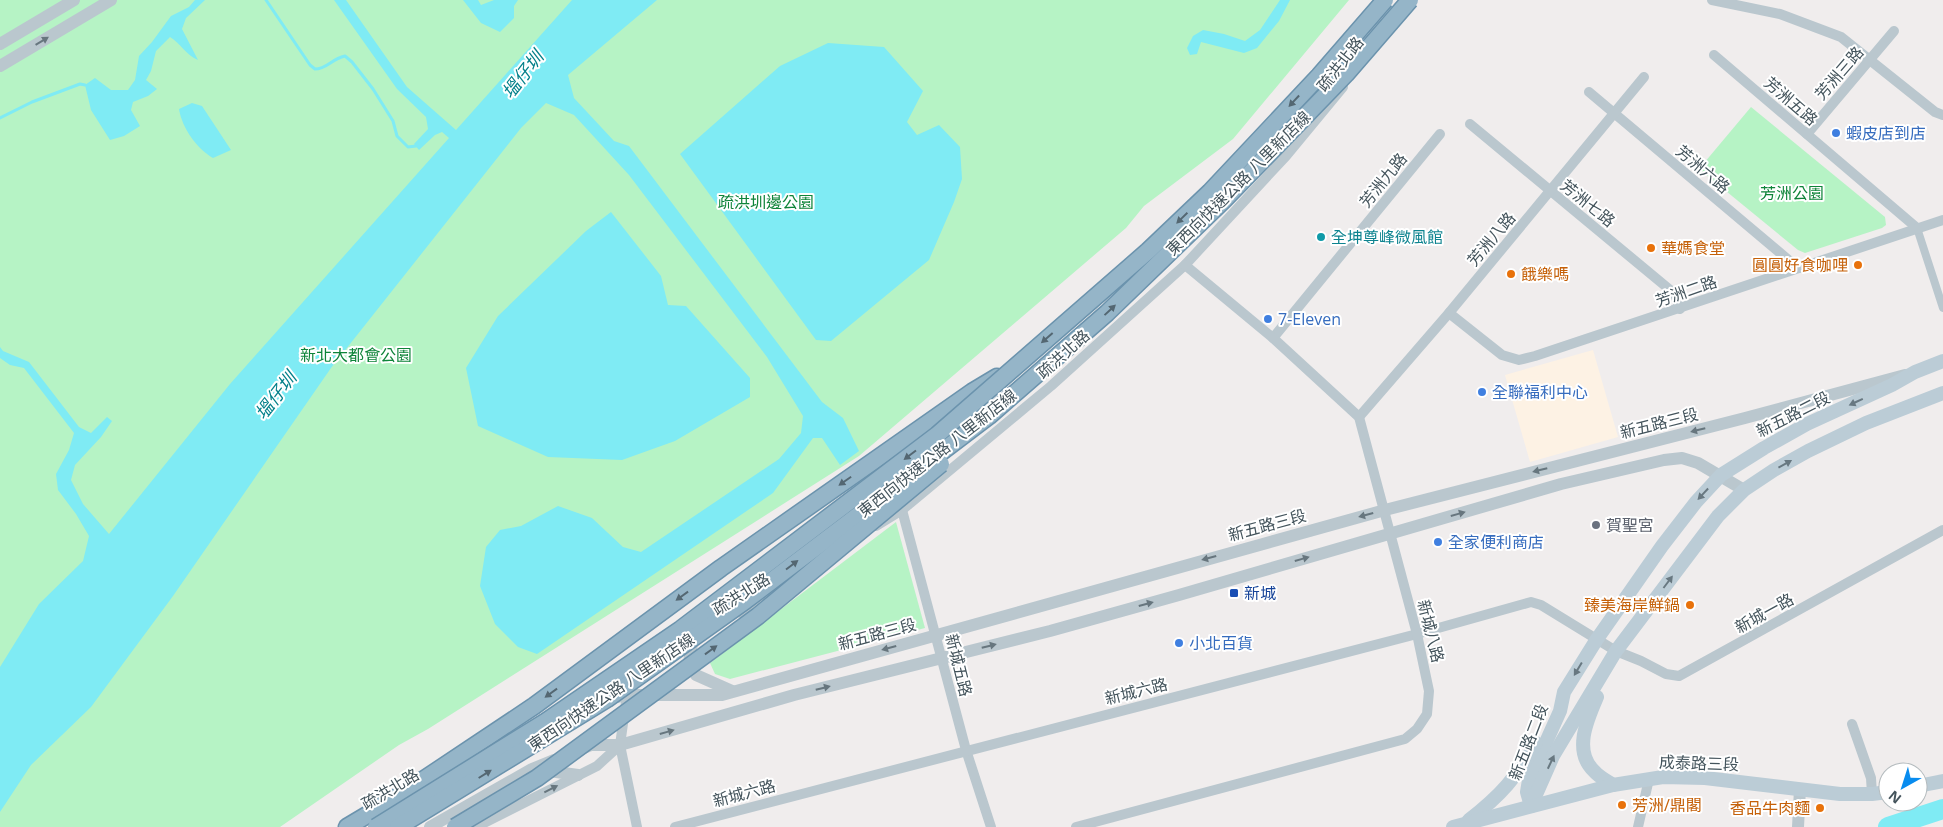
<svg xmlns="http://www.w3.org/2000/svg" width="1943" height="827" font-family="'Open Sans','Noto Sans TC',sans-serif">
  <style>
    .commercial { fill: #fdf2e4 }
    .green { fill: #b6f3c5 }
    .water { fill: #7febf4 }
    .lines { fill: none; stroke-linecap: round; stroke-linejoin: round }
    .stream { stroke: #7febf4; stroke-width: 3 }
    .river { stroke: #7febf4; stroke-width: 20 }
    .trunk-casing { stroke: #6b93ad; stroke-width: 19 }
    .pedestrian { stroke: #bac7ce; stroke-width: 8 }
    .minor { stroke: #bac7ce; stroke-width: 10 }
    .tertiary { stroke: #bac7ce; stroke-width: 12 }
    .secondary { stroke: #bbccd6; stroke-width: 14 }
    .trunk { stroke: #95b5c8; stroke-width: 16 }
    .trunk-bridge-casing { stroke: #6b93ad; stroke-width: 19; stroke-linecap: butt }
    .trunk-bridge { stroke: #95b5c8; stroke-width: 16 }
    .oneway { fill: #67767e }
    .oneway2 { fill: #546772 }
    .oneway3 { fill: #687881 }
    .shop-dot { fill: #3f7fe0; stroke: #fff; stroke-width: 2 }
    .culture-dot { fill: #0f9aa8; stroke: #fff; stroke-width: 2 }
    .food-dot { fill: #e8710a; stroke: #fff; stroke-width: 2 }
    .worship-dot { fill: #6b7280; stroke: #fff; stroke-width: 2 }
    .transit-dot { fill: #1a4fb4; stroke: #fff; stroke-width: 2 }
    .labels { text-anchor: middle; stroke-width: 4; stroke-linejoin: round; paint-order: stroke }
    .street-label { font-size: 16px; fill: #44545c; stroke: #fff }
    .shop-label { font-size: 16px; fill: #366cbe; stroke: #fff; text-anchor: start }
    .park-label { font-size: 16px; fill: #0e8439; stroke: #fff }
    .culture-label { font-size: 16px; fill: #0d838f; stroke: #fff; text-anchor: start }
    .food-label { font-size: 16px; fill: #c56008; stroke: #fff; text-anchor: start }
    .worship-label { font-size: 16px; fill: #5b616d; stroke: #fff; text-anchor: start }
    .transit-label { font-size: 16px; fill: #164399; stroke: #fff; text-anchor: start }
    .water-label { font-size: 18px; font-style: italic; fill: #04808a; stroke: #fff }
  </style>
  <rect width="100%" height="100%" fill="#f0eded"/>
  <polygon class="commercial" points="1593,350 1618,437 1530,462 1505,375"/>
  <g class="green">
    <polygon points="0,0 1349,0 1233,139 1144,206 1126,228 859,456 428,729 399,745 280,827 0,827"/>
    <polygon points="1751,107 1885,217 1886,225 1882,228 1805,253 1798,250 1699,169"/>
    <polygon points="896,522 925,628 730,679 715,674 710,663"/>
  </g>
  <g class="water">
    <path d="M195,0h10l-19,18 -4,11 16,31c-11,-4 -18,-17 -28,-23l-14,14 -5,20 -5,9 11,9 -9,7 -15,6 -2,8 9,16 -16,10 -14,4 -19,-30 -6,-25 10,-7 16,12h17l7,-10 4,-24 13,-14 19,-26 18,-9z"/>
    <polygon points="334,0 346,0 407,87 456,130 572,0 657,0 568,75 574,98 614,141 629,146 822,402 843,418 859,451 840,465 822,438 813,438 773,493 537,654 518,647 495,624 480,586 486,547 500,530 521,526 558,506 592,518 623,547 641,552 779,459 801,433 803,416 767,357 629,175 574,115 546,103 521,128 331,368 173,596 91,707 31,765 0,812 0,667 39,604 83,561 89,536 76,514 58,490 56,474 69,450 74,433 24,368 10,365 0,358 0,347 3,351 29,362 79,427 91,433 107,417 112,421 101,437 75,465 71,480 83,504 109,534 230,384 449,138 442,132 435,135 419,150 414,144 428,129 426,117 397,89"/>
    <polygon points="463,0 478,0 481,5 494,0 518,0 514,6 514,18 500,32 481,23"/>
    <polygon points="1280,0 1290,0 1279,21 1257,48 1244,53 1201,42 1197,54 1190,55 1187,48 1193,36 1203,30 1224,34 1245,41 1260,30"/>
    <polygon points="828,43 884,47 923,91 907,122 917,135 939,125 960,147 962,179 954,202 929,260 831,341 816,340 680,154 780,66"/>
    <path d="M192,103l10,3 29,44 -18,8c-16,-9 -31,-30 -34,-49z"/>
    <polygon points="611,212 661,276 668,305 686,306 750,378 750,397 675,441 622,460 548,457 478,426 466,368 498,316 586,231"/>
  </g>
  <g class="lines">
    <g class="stream">
      <path d="M266,0l44,65 5,4c12,0 16,-10 30,-13l7,6 21,27 20,32 4,15 11,11 8,-1"/>
      <polyline points="0,118 32,102 80,84 85,85"/>
    </g>
    <polyline class="river" points="1888,827 1943,809"/>
    <defs>
      <polyline id="trunk" points="347,827 399,796 534,706 721,568 972,392 997,377"/>
    </defs>
    <use href="#trunk" class="trunk-casing"/>
    <polyline class="pedestrian" points="1917,228 1943,308"/>
    <g class="minor">
      <polyline points="1712,0 1780,14 1841,37 1935,112 1943,115"/>
      <polyline points="1714,55 1917,228"/>
      <polyline points="1589,92 1798,268"/>
      <polyline points="1470,124 1675,294 1680,309"/>
      <polyline points="1807,134 1894,31"/>
      <polyline points="1449,313 1502,355 1519,360 1535,356 1943,220"/>
      <polyline points="1273,338 1440,134"/>
      <polyline points="1359,417 1449,313 1644,77"/>
      <polyline points="902,510 966,750 991,827"/>
      <polyline points="876,526 902,510 1051,386 1185,265 1286,156 1343,87"/>
      <polyline points="741,613 784,586"/>
      <polyline points="1852,724 1871,778 1872,794"/>
      <polyline points="620,745 637,827"/>
      <polyline points="476,827 597,766 620,745 627,695 631,689"/>
      <polyline points="675,827 1417,634 1531,602 1541,605 1616,651 1641,661 1666,674 1679,676 1943,530"/>
      <polyline points="1076,827 1405,739 1417,729 1427,714 1429,691 1417,634 1359,417 1273,338 1185,265"/>
      <polyline points="1638,827 1649,779"/>
    </g>
    <g class="tertiary">
      <polyline points="0,44 74,0"/>
      <polyline points="0,66 111,0"/>
      <polyline points="692,643 689,663 696,675 732,691"/>
      <polyline points="611,698 627,695 722,695 1385,510 1745,418 1905,375"/>
      <polyline points="579,750 591,745 620,745 794,695 1050,631 1179,595 1561,484 1664,460 1682,458 1698,463 1744,490"/>
      <polyline points="542,770 578,775"/>
      <polyline points="430,827 532,769 554,760"/>
      <polyline points="1798,827 1800,789"/>
    </g>
    <g class="secondary">
      <path d="M1597,697c-10,23 -24,54 -3,74 5,6 13,10 19,14"/>
      <polyline points="1918,786 1943,781"/>
      <polyline points="1531,806 1527,792 1529,780 1560,711 1564,692 1597,639 1662,546 1696,502 1721,475 1764,448 1807,424 1892,385 1915,372 1943,361"/>
      <polyline points="1531,806 1553,756 1616,651 1718,516 1744,490 1774,470 1808,451 1866,423 1943,393"/>
      <path d="M1469,820c32,-25 47,-42 67,-77"/>
      <polyline points="1453,827 1613,785 1663,777 1705,778 1840,794 1872,794 1888,792"/>
    </g>
    <use href="#trunk" class="trunk"/>
    <defs>
      <g id="trunk-bridge">
        <polyline points="376,827 545,722 681,629 937,435 1148,251 1210,192 1319,76 1385,0"/>
        <polyline points="398,827 607,699 745,601 989,416 1107,313 1225,199 1346,74 1410,0"/>
        <polyline points="455,827 537,778 758,616 941,464"/>
      </g>
    </defs>
    <use href="#trunk-bridge" class="trunk-bridge-casing"/>
    <use href="#trunk-bridge" class="trunk-bridge"/>
  </g>
  <defs><path id="oneway-solid" d="M-6-.8H1V-3.2L6.5 0L1 3.2V.8H-6Z" transform="scale(1.25)"/></defs>
  <g class="oneway">
    <use href="#oneway-solid" transform="translate(42 41) rotate(-31)"/>
    <use href="#oneway-solid" transform="translate(1698 430) rotate(166)"/>
    <use href="#oneway-solid" transform="translate(1540 470) rotate(166)"/>
    <use href="#oneway-solid" transform="translate(1458 514) rotate(-16)"/>
    <use href="#oneway-solid" transform="translate(1366 515) rotate(165)"/>
    <use href="#oneway-solid" transform="translate(1209 558) rotate(165)"/>
    <use href="#oneway-solid" transform="translate(1302 559) rotate(-16)"/>
    <use href="#oneway-solid" transform="translate(1146 604) rotate(-15)"/>
    <use href="#oneway-solid" transform="translate(989 646) rotate(-14)"/>
    <use href="#oneway-solid" transform="translate(889 648) rotate(165)"/>
    <use href="#oneway-solid" transform="translate(823 688) rotate(-14)"/>
    <use href="#oneway-solid" transform="translate(667 732) rotate(-16)"/>
    <use href="#oneway-solid" transform="translate(551 789) rotate(-27)"/>
  </g>
  <g class="oneway2">
    <use href="#oneway-solid" transform="translate(1294 101) rotate(133)"/>
    <use href="#oneway-solid" transform="translate(1182 218) rotate(136)"/>
    <use href="#oneway-solid" transform="translate(1110 310) rotate(-43)"/>
    <use href="#oneway-solid" transform="translate(1047 338) rotate(139)"/>
    <use href="#oneway-solid" transform="translate(910 455) rotate(143)"/>
    <use href="#oneway-solid" transform="translate(845 481) rotate(145)"/>
    <use href="#oneway-solid" transform="translate(792 565) rotate(-37)"/>
    <use href="#oneway-solid" transform="translate(682 596) rotate(144)"/>
    <use href="#oneway-solid" transform="translate(711 650) rotate(-36)"/>
    <use href="#oneway-solid" transform="translate(551 693) rotate(144)"/>
    <use href="#oneway-solid" transform="translate(485 774) rotate(-32)"/>
  </g>
  <g class="oneway3">
    <use href="#oneway-solid" transform="translate(1856 402) rotate(155)"/>
    <use href="#oneway-solid" transform="translate(1785 464) rotate(-29)"/>
    <use href="#oneway-solid" transform="translate(1703 494) rotate(133)"/>
    <use href="#oneway-solid" transform="translate(1668 582) rotate(-53)"/>
    <use href="#oneway-solid" transform="translate(1578 669) rotate(121)"/>
    <use href="#oneway-solid" transform="translate(1551 762) rotate(-65)"/>
  </g>
  <g class="shop-dot">
    <circle cx="1836" cy="133" r="5"/>
    <circle cx="1268" cy="319" r="5"/>
    <circle cx="1482" cy="392" r="5"/>
    <circle cx="1438" cy="542" r="5"/>
    <circle cx="1179" cy="643" r="5"/>
  </g>
  <circle class="culture-dot" cx="1321" cy="237" r="5"/>
  <g class="food-dot">
    <circle cx="1651" cy="248" r="5"/>
    <circle cx="1858" cy="265" r="5"/>
    <circle cx="1511" cy="274" r="5"/>
    <circle cx="1690" cy="605" r="5"/>
    <circle cx="1622" cy="805" r="5"/>
    <circle cx="1820" cy="808" r="5"/>
  </g>
  <circle class="worship-dot" cx="1596" cy="525" r="5"/>
  <rect class="transit-dot" x="1229" y="588" width="10" height="10" rx="2.5"/>
  <g class="labels">
    <g class="street-label">
      <text transform="translate(1340 64) rotate(-52)" y="6">疏洪北路</text>
      <text transform="translate(1839 73) rotate(-49)" y="6">芳洲三路</text>
      <text transform="translate(1791 101) rotate(41)" y="6">芳洲五路</text>
      <text transform="translate(1703 169) rotate(40)" y="6">芳洲六路</text>
      <text transform="translate(1383 180) rotate(-51)" y="6">芳洲九路</text>
      <text transform="translate(1238 183) rotate(-45)" y="6">東西向快速公路 八里新店線</text>
      <text transform="translate(1588 203) rotate(39)" y="6">芳洲七路</text>
      <text transform="translate(1491 239) rotate(-50)" y="6">芳洲八路</text>
      <text transform="translate(1686 291) rotate(-19)" y="6">芳洲二路</text>
      <text transform="translate(1063 354) rotate(-42)" y="6">疏洪北路</text>
      <text transform="translate(1793 414) rotate(-27)" y="6">新五路二段</text>
      <text transform="translate(1659 423) rotate(-14)" y="6">新五路三段</text>
      <text transform="translate(937 453) rotate(-38)" y="6">東西向快速公路 八里新店線</text>
      <text transform="translate(1267 525) rotate(-15)" y="6">新五路三段</text>
      <text transform="translate(741 594) rotate(-32)" y="6">疏洪北路</text>
      <text transform="translate(1764 613) rotate(-29)" y="6">新城一路</text>
      <text transform="translate(1431 631) rotate(76)" y="6">新城八路</text>
      <text transform="translate(877 634) rotate(-15)" y="6">新五路三段</text>
      <text transform="translate(959 665) rotate(76)" y="6">新城五路</text>
      <text transform="translate(1136 691) rotate(-14)" y="6">新城六路</text>
      <text transform="translate(611 692) rotate(-34)" y="6">東西向快速公路 八里新店線</text>
      <text transform="translate(1528 742) rotate(-69)" y="6">新五路二段</text>
      <text transform="translate(1699 763) rotate(2)" y="6">成泰路三段</text>
      <text transform="translate(390 789) rotate(-31)" y="6">疏洪北路</text>
      <text transform="translate(744 793) rotate(-15)" y="6">新城六路</text>
    </g>
    <g class="shop-label">
      <text x="1846" y="139">蝦皮店到店</text>
      <text x="1278" y="325">7-Eleven</text>
      <text x="1492" y="398">全聯福利中心</text>
      <text x="1448" y="548">全家便利商店</text>
      <text x="1189" y="649">小北百貨</text>
    </g>
    <g class="park-label">
      <text x="1792" y="199">芳洲公園</text>
      <text x="766" y="208">疏洪圳邊公園</text>
      <text x="356" y="361">新北大都會公園</text>
    </g>
    <g class="culture-label">
      <text x="1331" y="243">全坤尊峰微風館</text>
    </g>
    <g class="food-label">
      <text x="1661" y="254">華媽食堂</text>
      <text x="1848" y="271" text-anchor="end">圓圓好食咖哩</text>
      <text x="1521" y="280">餓樂嗎</text>
      <text x="1680" y="611" text-anchor="end">臻美海岸鮮鍋</text>
      <text x="1632" y="811">芳洲/鼎閣</text>
      <text x="1810" y="814" text-anchor="end">香品牛肉麵</text>
    </g>
    <g class="worship-label">
      <text x="1606" y="531">賀聖宮</text>
    </g>
    <g class="transit-label">
      <text x="1244" y="599">新城</text>
    </g>
    <g class="water-label">
      <text transform="translate(523 75) rotate(-52)" y="6">塭仔圳</text>
      <text transform="translate(276 396) rotate(-52)" y="6">塭仔圳</text>
    </g>
  </g>
  <g transform="translate(1903 787) rotate(219)"><circle r="24" fill="#ffffff" stroke="#b4bbbe"/>
  <path d="M0-4L9 19L0 12L-9 19Z" fill="#088cef"/>
  <text y="-8" font-size="14" font-weight="bold" text-anchor="middle" fill="#44545c">N</text>
  </g>
</svg>
